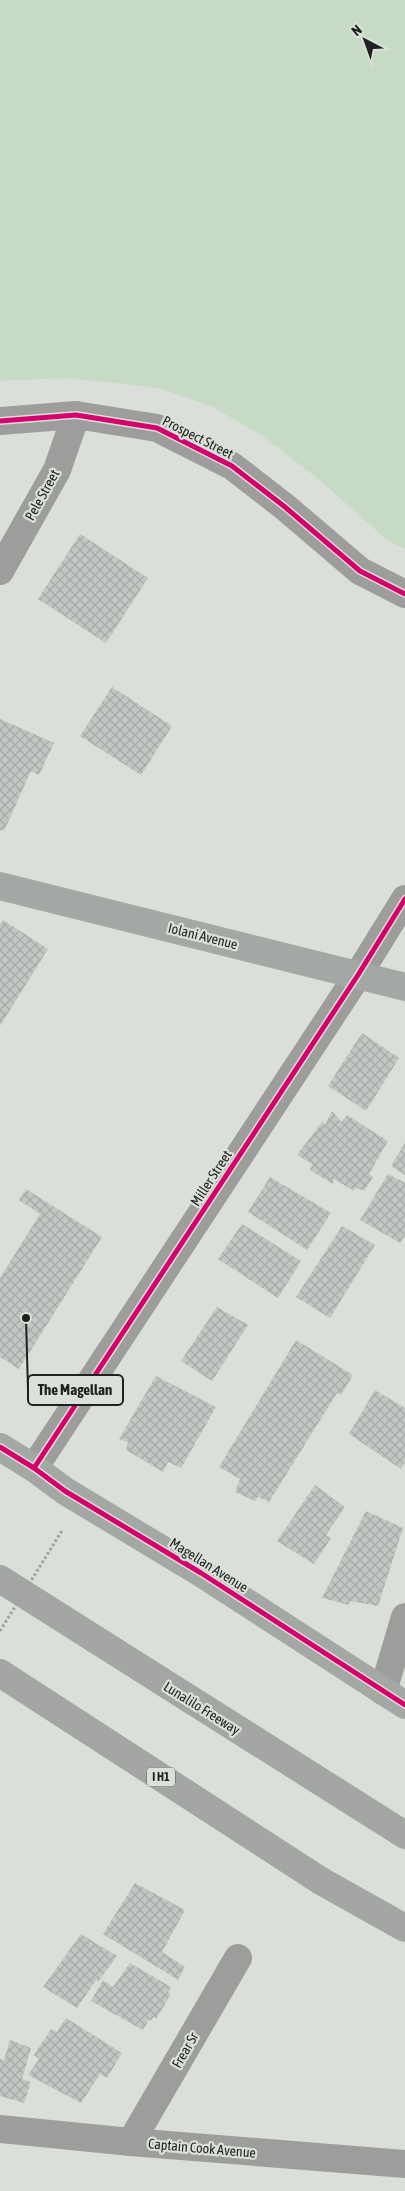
<svg xmlns="http://www.w3.org/2000/svg" width="405" height="2191" font-family="'Asap Condensed',sans-serif">
  <style>
    .green { fill: #c7dac5 }
    .building { fill: url(#building-cross-hatch) }
    .lines { fill: none; stroke-linecap: round; stroke-linejoin: round }
    .street { stroke: #9d9e9c; stroke-width: 28 }
    .secondary { stroke: #a4a8a4; stroke-width: 28 }
    .highway { stroke: #a3a6a3; stroke-width: 28 }
    .path-bridge { stroke: #9ea19e; stroke-width: 3; stroke-dasharray: 2.5 2.5; stroke-linecap: butt }
    .cycleway-casing { stroke: #d9e1d8; stroke-width: 8 }
    .cycleway { stroke: #d6006c; stroke-width: 5 }
    .labels { text-anchor: middle; stroke-width: 4.5; stroke-linejoin: round; paint-order: stroke }
    .shield { fill: #d9e1d8; stroke: #565b56; stroke-width: 1 }
    .shield-label { font-size: 12px; font-weight: bold; fill: #1e211e }
    .street-label { font-size: 14px; fill: #1e211e; stroke: #d9e1d8 }
    .leader { fill: none; stroke: #1e211e; stroke-width: 2 }
    .callout-dot { fill: #1e211e; stroke: #d9e1d8; stroke-width: 2 }
    .callout { fill: #d9e1d8; stroke: #1e211e; stroke-width: 2 }
    .callout-label { font-size: 15px; text-anchor: middle; font-weight: bold; fill: #1e211e }
  </style>
  <defs>
    <pattern id="building-cross-hatch" width="8" height="8" patternUnits="userSpaceOnUse" patternTransform="scale(1.25)"><rect width="8" height="8" fill="#c3c7c3"/><path d="M0 0l8 8M0 8l8-8" fill="none" stroke="#a7aba7"/></pattern>
  </defs>
  <rect width="100%" height="100%" fill="#dadfda"/>
  <polygon class="green" points="0,0 405,0 405,549 387,540 321,481 261,435 211,406 158,388 67,378 0,381"/>
  <g class="building">
    <polygon points="80,534 148,578 106,643 38,599"/>
    <polygon points="112,687 172,726 141,775 80,736"/>
    <polygon points="0,719 54,743 39,775 31,771 4,831 0,830"/>
    <polygon points="3,920 48,949 0,1026 0,925"/>
    <polygon points="362,1033 399,1058 366,1111 328,1086"/>
    <polygon points="332,1111 341,1122 347,1115 388,1141 369,1174 373,1177 364,1191 355,1187 354,1191 334,1179 333,1184 310,1170 312,1164 297,1155 322,1122 325,1125"/>
    <polygon points="405,1143 405,1175 391,1166"/>
    <polygon points="388,1174 405,1183 405,1236 400,1243 360,1220"/>
    <polygon points="270,1177 331,1213 307,1250 248,1212"/>
    <polygon points="26,1189 102,1237 19,1369 0,1357 0,1278 40,1214 19,1200"/>
    <polygon points="242,1224 301,1261 278,1298 218,1259"/>
    <polygon points="342,1226 375,1245 330,1318 296,1297"/>
    <polygon points="217,1307 248,1325 212,1381 181,1361"/>
    <polygon points="296,1340 353,1375 341,1395 337,1393 269,1502 258,1497 255,1501 235,1492 240,1479 219,1467"/>
    <polygon points="156,1376 216,1407 181,1468 168,1462 163,1472 126,1450 128,1442 119,1439"/>
    <polygon points="375,1390 405,1408 405,1462 401,1469 349,1434"/>
    <polygon points="315,1485 345,1507 326,1535 331,1538 314,1564 277,1541"/>
    <polygon points="366,1511 403,1528 378,1606 350,1601 349,1605 322,1598"/>
    <polygon points="135,1883 185,1910 162,1952 185,1967 178,1980 103,1934"/>
    <polygon points="81,1934 117,1956 98,1982 96,1980 77,2008 43,1987"/>
    <polygon points="130,1963 171,1987 168,1992 171,1994 156,2019 154,2017 150,2021 149,2019 143,2030 91,2001 103,1980 113,1987"/>
    <polygon points="66,2018 122,2053 107,2078 100,2074 81,2103 28,2075 39,2059 34,2055 51,2029 57,2032"/>
    <polygon points="10,2040 31,2048 22,2079 31,2082 24,2103 0,2096 0,2059 4,2060"/>
  </g>
  <g class="lines">
    <g class="street">
      <polyline points="0,421 76,415 157,428 232,466 285,507 360,571 405,594"/>
      <polyline points="0,571 57,470 76,415"/>
      <polyline points="34,1468 358,975 405,899"/>
      <polyline points="383,1691 405,1617"/>
      <polyline points="0,2129 131,2142 405,2164"/>
      <polyline points="131,2142 238,1958"/>
    </g>
    <g class="secondary">
      <polyline points="0,886 405,987"/>
      <polyline points="0,1447 34,1468 65,1491 201,1573 405,1705"/>
    </g>
    <g class="highway">
      <polyline points="0,1579 405,1835"/>
      <polyline points="0,1673 321,1881 405,1928"/>
    </g>
    <polyline class="path-bridge" points="0,1631 63,1529"/>
    <defs>
      <g id="cycleway">
        <polyline points="0,421 76,415 157,428 232,466 285,507 360,571 405,594"/>
        <polyline points="0,1447 34,1468 65,1491 201,1573 405,1705"/>
        <polyline points="34,1468 358,975 405,899"/>
      </g>
    </defs>
    <use href="#cycleway" class="cycleway-casing"/>
    <use href="#cycleway" class="cycleway"/>
  </g>
  <g class="labels">
    <rect class="shield" x="147" y="1767.5" width="28" height="19" rx="4"/>
    <g class="shield-label">
      <text x="161" y="1781">I H1</text>
    </g>
    <g class="street-label">
      <text transform="translate(198 437) rotate(27)" y="5">Prospect Street</text>
      <text transform="translate(42 495) rotate(-61)" y="5">Pele Street</text>
      <text transform="translate(203 936) rotate(14)" y="5">Iolani Avenue</text>
      <text transform="translate(211 1178) rotate(-57)" y="5">Miller Street</text>
      <text transform="translate(209 1565) rotate(32)" y="5">Magellan Avenue</text>
      <text transform="translate(202 1708) rotate(32)" y="5">Lunalilo Freeway</text>
      <text transform="translate(185 2050) rotate(-60)" y="5">Frear Sr</text>
      <text transform="translate(202 2148) rotate(5)" y="5">Captain Cook Avenue</text>
    </g>
  </g>
  <path class="leader" d="M26 1318L28 1390"/>
  <circle class="callout-dot" cx="26" cy="1318" r="5"/>
  <rect class="callout" x="28" y="1375" width="95" height="30" rx="5"/>
  <g class="callout-label">
    <text x="75" y="1395">The Magellan</text>
  </g>
  <g transform="translate(365 40) rotate(319)" stroke="#d9e1d8" stroke-width="4" paint-order="stroke">
  <path d="M0-4L9 19L0 12L-9 19Z" fill="#1e211e"/>
  <text y="-8" font-size="14" font-weight="bold" text-anchor="middle" fill="#1e211e">N</text>
  </g>
</svg>
